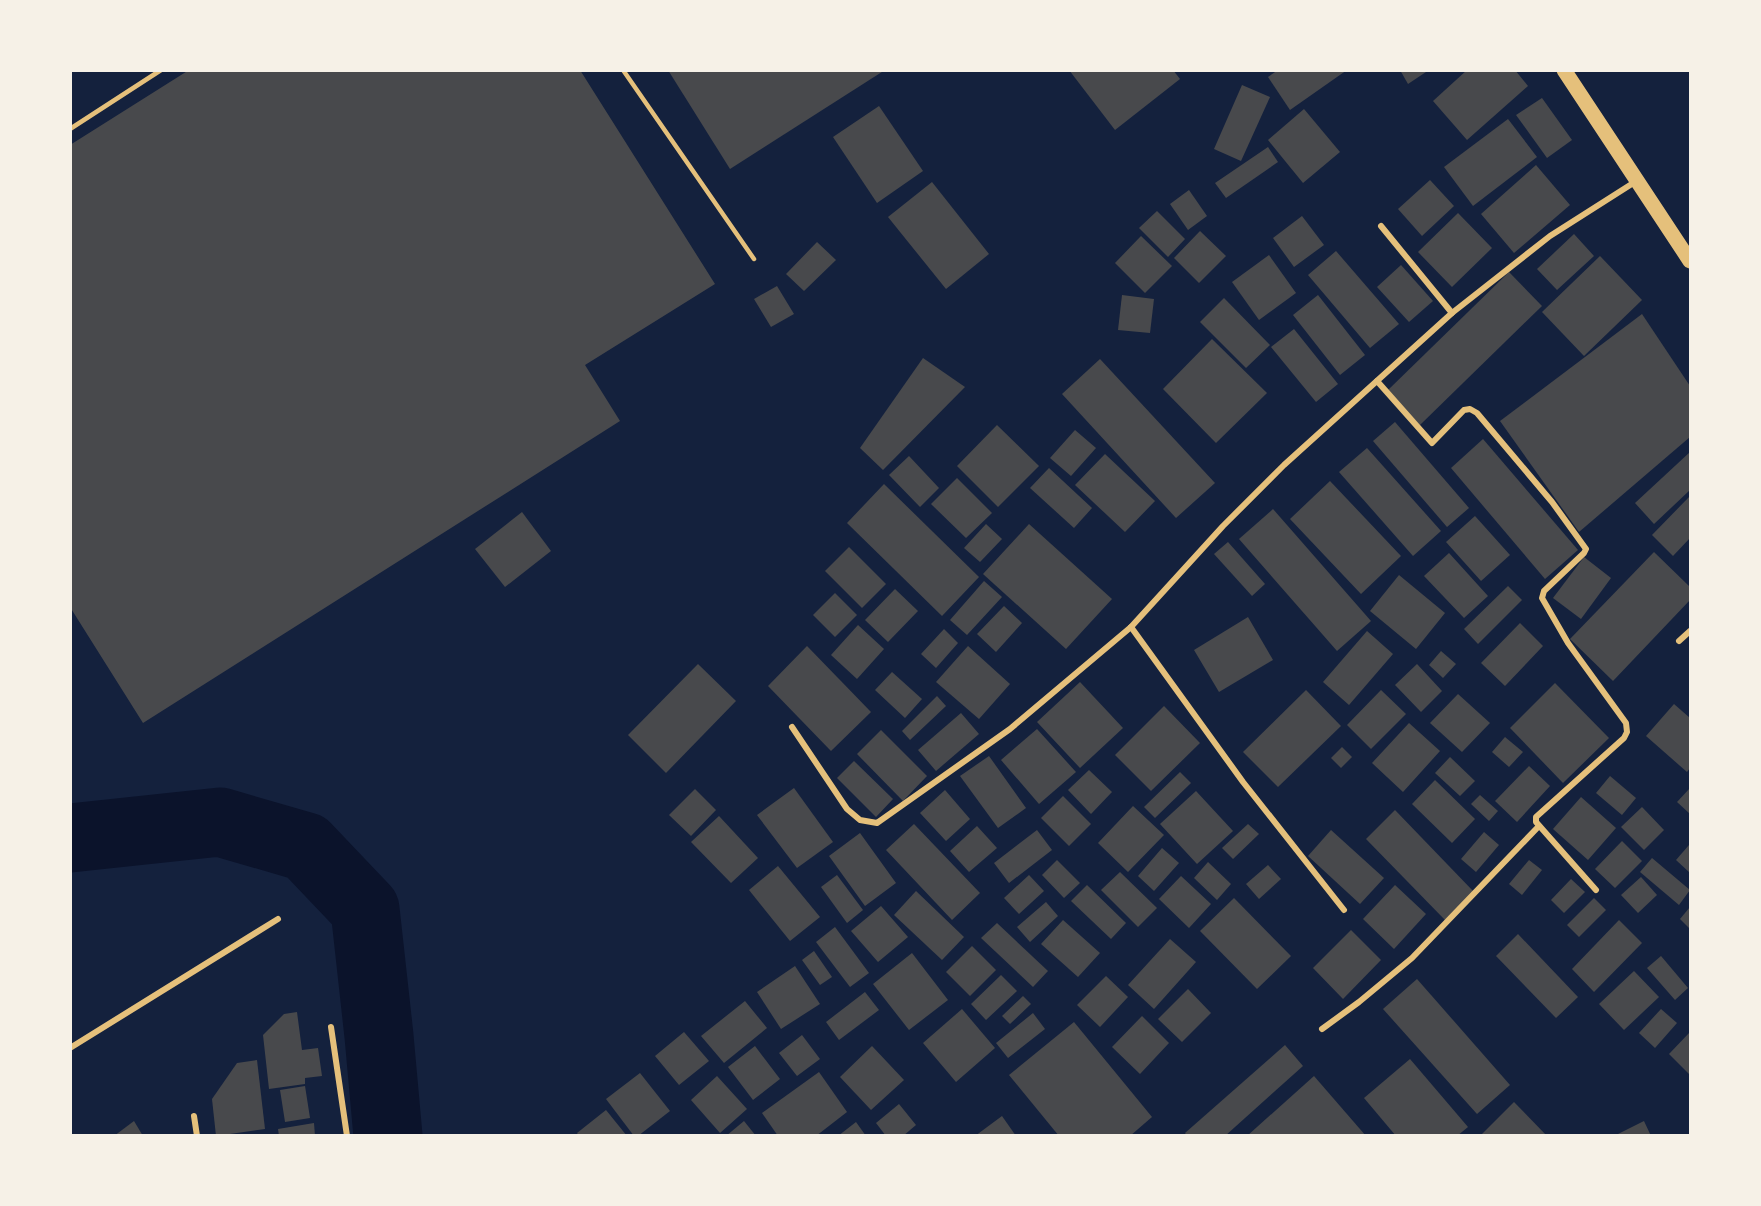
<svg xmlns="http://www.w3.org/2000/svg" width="1761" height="1206" font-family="Figtree,sans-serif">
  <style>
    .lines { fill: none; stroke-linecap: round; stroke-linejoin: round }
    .river { stroke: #0b132b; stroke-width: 69 }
    .building { fill: #48494c }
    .service { stroke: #e5c07b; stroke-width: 4.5 }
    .minor { stroke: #e5c07b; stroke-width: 6 }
    .primary { stroke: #e5c07b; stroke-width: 15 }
  </style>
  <rect width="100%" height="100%" fill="#14213d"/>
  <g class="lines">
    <polyline class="river" points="70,838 220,822 306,847 365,909 379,1036 388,1136"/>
  </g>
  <g class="building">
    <polygon points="189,70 580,70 715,284 585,365 620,421 143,723 70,607 70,145"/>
    <polygon points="668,70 885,70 730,169"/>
    <polygon points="1069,70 1173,70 1180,79 1115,130"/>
    <polygon points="1278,70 1347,70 1290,110 1268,77"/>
    <polygon points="1400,70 1429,70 1408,84"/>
    <polygon points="1467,70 1515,70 1528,86 1467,140 1433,101"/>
    <polygon points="1242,85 1270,97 1241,161 1214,149"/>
    <polygon points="1542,98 1572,140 1547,158 1516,115"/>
    <polygon points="879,106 923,171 877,203 833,137"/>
    <polygon points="1304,109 1340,152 1303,183 1268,140"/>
    <polygon points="1508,119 1537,157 1473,206 1444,167"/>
    <polygon points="1268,147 1278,162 1226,198 1215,183"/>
    <polygon points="1536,165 1570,205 1514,253 1481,214"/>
    <polygon points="1430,180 1454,206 1422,236 1398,209"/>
    <polygon points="932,182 989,254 946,289 888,217"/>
    <polygon points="1189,190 1207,216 1188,230 1170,204"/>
    <polygon points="1157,211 1185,239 1168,257 1139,228"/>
    <polygon points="1458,213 1492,248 1452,287 1418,252"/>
    <polygon points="1302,216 1324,245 1294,267 1273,238"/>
    <polygon points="1200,231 1226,256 1199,283 1174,258"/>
    <polygon points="1574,234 1594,256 1557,290 1537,269"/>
    <polygon points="1141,236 1172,266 1145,293 1115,263"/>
    <polygon points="817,242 836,260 804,291 786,274"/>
    <polygon points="1336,251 1399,324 1370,348 1308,275"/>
    <polygon points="1269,255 1296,293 1259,320 1232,282"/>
    <polygon points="1600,256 1642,300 1584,356 1542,312"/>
    <polygon points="1401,265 1433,301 1409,322 1377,287"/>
    <polygon points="1509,272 1542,306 1420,425 1387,391"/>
    <polygon points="777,286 794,314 771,327 754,299"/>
    <polygon points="1122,295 1154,299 1150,333 1118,330"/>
    <polygon points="1318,295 1365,355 1340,375 1293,315"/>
    <polygon points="1224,298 1270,345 1246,368 1200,322"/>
    <polygon points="1642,314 1690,386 1690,437 1579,532 1500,421"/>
    <polygon points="1294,329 1338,384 1316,402 1271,347"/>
    <polygon points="1212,339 1267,393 1216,443 1163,389"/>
    <polygon points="923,358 965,387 883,470 860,448"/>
    <polygon points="1100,359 1215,483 1176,518 1062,394"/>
    <polygon points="1395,422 1469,508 1447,527 1373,441"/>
    <polygon points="997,425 1039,466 998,507 957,466"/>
    <polygon points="1075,430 1096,448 1071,476 1050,458"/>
    <polygon points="1483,439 1578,550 1545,579 1451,468"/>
    <polygon points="1367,448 1441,531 1413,556 1339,472"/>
    <polygon points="1690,452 1690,490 1654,524 1635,503"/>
    <polygon points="1105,454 1155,501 1125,532 1075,485"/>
    <polygon points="909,456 939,488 920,507 889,475"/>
    <polygon points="1049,468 1092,508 1074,528 1030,488"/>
    <polygon points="957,478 992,513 966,538 931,504"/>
    <polygon points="1330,481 1401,556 1361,594 1290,519"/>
    <polygon points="884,484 979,577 942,616 847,523"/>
    <polygon points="1690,496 1690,538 1673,556 1652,535"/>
    <polygon points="1273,509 1371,621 1337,651 1239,539"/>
    <polygon points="522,512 551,551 505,587 475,549"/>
    <polygon points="1475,516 1510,555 1481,581 1446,542"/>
    <polygon points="986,524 1002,539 980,562 964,548"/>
    <polygon points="1029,524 1112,599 1066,649 983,574"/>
    <polygon points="1228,542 1265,584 1252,596 1214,554"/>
    <polygon points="849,547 886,584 862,608 825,571"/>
    <polygon points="1654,552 1690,587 1690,600 1613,681 1570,639"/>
    <polygon points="1449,553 1488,596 1464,618 1424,576"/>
    <polygon points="1584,557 1611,578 1581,619 1553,598"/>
    <polygon points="1399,575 1445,613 1416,649 1370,611"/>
    <polygon points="984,581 1002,597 967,635 950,620"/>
    <polygon points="1508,586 1522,600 1478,644 1464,629"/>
    <polygon points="895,589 918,611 888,642 865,620"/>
    <polygon points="835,593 857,615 835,637 813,615"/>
    <polygon points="1004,606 1022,623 996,652 977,634"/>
    <polygon points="1248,617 1273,660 1219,692 1194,650"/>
    <polygon points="1520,623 1543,646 1505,686 1481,663"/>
    <polygon points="858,625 884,649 857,679 831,655"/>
    <polygon points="944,629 958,643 936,668 921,654"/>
    <polygon points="1367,631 1393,654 1349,705 1323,682"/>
    <polygon points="807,646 871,712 831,751 768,686"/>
    <polygon points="968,646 1010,684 979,719 936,682"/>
    <polygon points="1441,651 1456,664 1443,678 1429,665"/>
    <polygon points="698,664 736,701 666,773 628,735"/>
    <polygon points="1417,664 1442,691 1421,712 1395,685"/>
    <polygon points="892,672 922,699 905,718 875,690"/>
    <polygon points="1080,682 1123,728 1080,768 1037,722"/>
    <polygon points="1555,683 1609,738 1563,783 1510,728"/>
    <polygon points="1306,690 1341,726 1278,787 1243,752"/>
    <polygon points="1381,690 1406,714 1371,749 1347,725"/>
    <polygon points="1458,694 1490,723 1462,752 1430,723"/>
    <polygon points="937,696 946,706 910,740 902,731"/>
    <polygon points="1674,704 1690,718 1690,768 1687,772 1646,736"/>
    <polygon points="1164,706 1200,743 1151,791 1115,755"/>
    <polygon points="961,713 979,734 936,771 918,750"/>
    <polygon points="1409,723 1440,751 1403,792 1372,763"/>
    <polygon points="1037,729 1076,772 1039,804 1001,760"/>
    <polygon points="881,730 927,776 903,801 857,754"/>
    <polygon points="1505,737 1523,752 1509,767 1492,752"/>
    <polygon points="1342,747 1352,757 1341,768 1331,758"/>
    <polygon points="989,756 1026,808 998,828 960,776"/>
    <polygon points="1450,757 1475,781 1460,796 1435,773"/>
    <polygon points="854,761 893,799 876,817 837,778"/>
    <polygon points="1529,766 1550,786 1517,822 1495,801"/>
    <polygon points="1089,770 1112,792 1091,814 1068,790"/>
    <polygon points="1180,772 1191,783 1155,818 1144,807"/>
    <polygon points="1610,776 1636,798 1622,815 1596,793"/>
    <polygon points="1435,780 1475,819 1452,843 1412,804"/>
    <polygon points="794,788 833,842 797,868 757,815"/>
    <polygon points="1690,788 1690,814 1677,802"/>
    <polygon points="695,789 716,810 691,836 669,815"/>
    <polygon points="945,790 970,819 946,841 920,813"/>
    <polygon points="1196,791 1233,831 1197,864 1160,824"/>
    <polygon points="1480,795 1498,811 1489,821 1471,804"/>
    <polygon points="1063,796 1091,824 1069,846 1041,818"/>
    <polygon points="1581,797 1616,828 1588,860 1553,829"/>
    <polygon points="1133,806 1164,835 1128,872 1098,843"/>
    <polygon points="1642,807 1664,830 1644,850 1621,827"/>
    <polygon points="1395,810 1474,892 1445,920 1366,839"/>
    <polygon points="719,816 758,858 731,883 691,842"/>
    <polygon points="914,824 980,893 952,920 886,850"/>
    <polygon points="1248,824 1259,834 1233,859 1222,848"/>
    <polygon points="977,826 997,848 969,872 950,851"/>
    <polygon points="1037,830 1052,850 1009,883 994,863"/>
    <polygon points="1331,830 1384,878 1360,904 1308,856"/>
    <polygon points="1484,832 1499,845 1476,872 1461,859"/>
    <polygon points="860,833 896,883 865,906 829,856"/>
    <polygon points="1622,841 1642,861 1615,888 1595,869"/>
    <polygon points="1689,845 1690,846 1690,873 1676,860"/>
    <polygon points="1162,848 1179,863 1154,891 1138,876"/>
    <polygon points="1652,858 1690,890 1679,905 1640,872"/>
    <polygon points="1057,860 1080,883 1064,898 1042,875"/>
    <polygon points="1529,860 1542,870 1522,895 1509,884"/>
    <polygon points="1208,862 1231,884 1217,900 1194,878"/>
    <polygon points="1268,865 1281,879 1259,899 1246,884"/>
    <polygon points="778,866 820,917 790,941 749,890"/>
    <polygon points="1120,872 1157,908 1138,927 1101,890"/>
    <polygon points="837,875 863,910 847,923 821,887"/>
    <polygon points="1029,875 1044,891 1019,914 1004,898"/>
    <polygon points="1181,876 1211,904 1189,928 1159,899"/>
    <polygon points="1641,877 1657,895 1638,913 1621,895"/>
    <polygon points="1571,879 1585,892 1564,913 1551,900"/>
    <polygon points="1087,885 1126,923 1111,939 1071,901"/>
    <polygon points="1395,885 1426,914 1394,949 1363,919"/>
    <polygon points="916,891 964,937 942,960 894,915"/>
    <polygon points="1234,898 1291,956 1257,989 1200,931"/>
    <polygon points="1594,898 1606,910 1579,937 1567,925"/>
    <polygon points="1046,902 1058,916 1030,942 1017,927"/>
    <polygon points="881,906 908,937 878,962 851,931"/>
    <polygon points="1690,907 1690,929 1680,919"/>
    <polygon points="1063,920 1100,953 1078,977 1041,944"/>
    <polygon points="1619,920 1642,943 1594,992 1572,969"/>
    <polygon points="997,923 1048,971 1033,987 981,938"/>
    <polygon points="835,927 869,973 850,987 816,942"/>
    <polygon points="1351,930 1381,960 1343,999 1313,968"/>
    <polygon points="1518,934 1578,997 1556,1018 1496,956"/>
    <polygon points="1170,939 1196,962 1154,1009 1128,985"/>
    <polygon points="972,946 996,970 970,996 946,972"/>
    <polygon points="814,951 832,977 820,985 802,960"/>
    <polygon points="912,953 948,1000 909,1030 873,984"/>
    <polygon points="1661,956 1688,988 1675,1000 1647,968"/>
    <polygon points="795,966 820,1004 781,1029 757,992"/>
    <polygon points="1634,971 1659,997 1624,1030 1599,1004"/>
    <polygon points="1001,975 1017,991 986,1020 971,1004"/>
    <polygon points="1106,976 1128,997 1100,1027 1077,1005"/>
    <polygon points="1417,979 1510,1085 1477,1114 1383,1009"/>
    <polygon points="1188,989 1211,1013 1182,1042 1158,1019"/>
    <polygon points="865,992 879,1010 839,1040 826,1022"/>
    <polygon points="1023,996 1031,1004 1010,1024 1002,1016"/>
    <polygon points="745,1001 767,1028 724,1063 701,1036"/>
    <polygon points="962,1009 995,1048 956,1082 923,1043"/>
    <polygon points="1661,1009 1677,1023 1655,1048 1639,1033"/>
    <polygon points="297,1012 302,1050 318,1048 322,1076 305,1078 305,1084 269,1089 263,1035 284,1014"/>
    <polygon points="1033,1013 1045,1029 1008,1058 996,1043"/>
    <polygon points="1142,1016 1169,1043 1140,1074 1112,1047"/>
    <polygon points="1074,1022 1152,1117 1130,1136 1059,1136 1009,1075"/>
    <polygon points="684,1032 709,1061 679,1085 655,1056"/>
    <polygon points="1690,1032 1690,1075 1669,1054"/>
    <polygon points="802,1035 820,1059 797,1076 779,1053"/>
    <polygon points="1285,1045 1303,1066 1225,1136 1187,1136 1185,1133"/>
    <polygon points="755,1046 780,1079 753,1100 728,1067"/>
    <polygon points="872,1046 904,1080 871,1110 840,1077"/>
    <polygon points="1410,1059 1468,1127 1457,1136 1396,1136 1364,1098"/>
    <polygon points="257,1060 265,1129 216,1136 212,1099 237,1063"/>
    <polygon points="819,1072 847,1112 816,1136 778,1136 762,1113"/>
    <polygon points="640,1073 670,1111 638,1136 634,1136 606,1099"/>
    <polygon points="717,1076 747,1109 720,1133 691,1100"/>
    <polygon points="1314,1076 1366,1136 1247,1136"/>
    <polygon points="305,1086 310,1118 285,1122 280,1090"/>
    <polygon points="1514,1102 1547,1136 1480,1136"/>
    <polygon points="899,1104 916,1125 903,1136 886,1136 876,1123"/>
    <polygon points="606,1110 627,1136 579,1136 577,1133"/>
    <polygon points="1002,1116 1016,1136 975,1136"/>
    <polygon points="134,1121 143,1136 114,1136"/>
    <polygon points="744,1121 756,1136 726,1136"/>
    <polygon points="1644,1121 1651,1136 1614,1136"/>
    <polygon points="856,1122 866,1136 838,1136"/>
    <polygon points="314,1123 315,1136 279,1136 278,1129"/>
  </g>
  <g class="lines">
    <g class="service">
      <polyline points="623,70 754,259"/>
      <polyline points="70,129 161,70"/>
    </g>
    <g class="minor">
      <polyline points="1381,226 1452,313"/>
      <polyline points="1377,381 1432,443 1464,410 1470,409 1477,413 1552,502 1586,549 1584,553 1544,591 1542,598 1568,643 1626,723 1627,732 1624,738 1536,817 1536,822 1596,890"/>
      <polyline points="1131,627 1243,782 1344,910"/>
      <polyline points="1679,641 1690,631"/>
      <polyline points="792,727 847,809 860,820 877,823 1010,729 1131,627 1223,526 1284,465 1452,313 1550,236 1638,180"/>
      <polyline points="331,1027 347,1136"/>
      <polyline points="1322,1029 1359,1002 1412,958 1539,826"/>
      <polyline points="70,1048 278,919"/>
      <polyline points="194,1116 197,1136"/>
    </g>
    <polyline class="primary" points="1564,70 1690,261"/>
  </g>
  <rect width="1761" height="1206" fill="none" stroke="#f6f1e7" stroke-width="144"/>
</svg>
